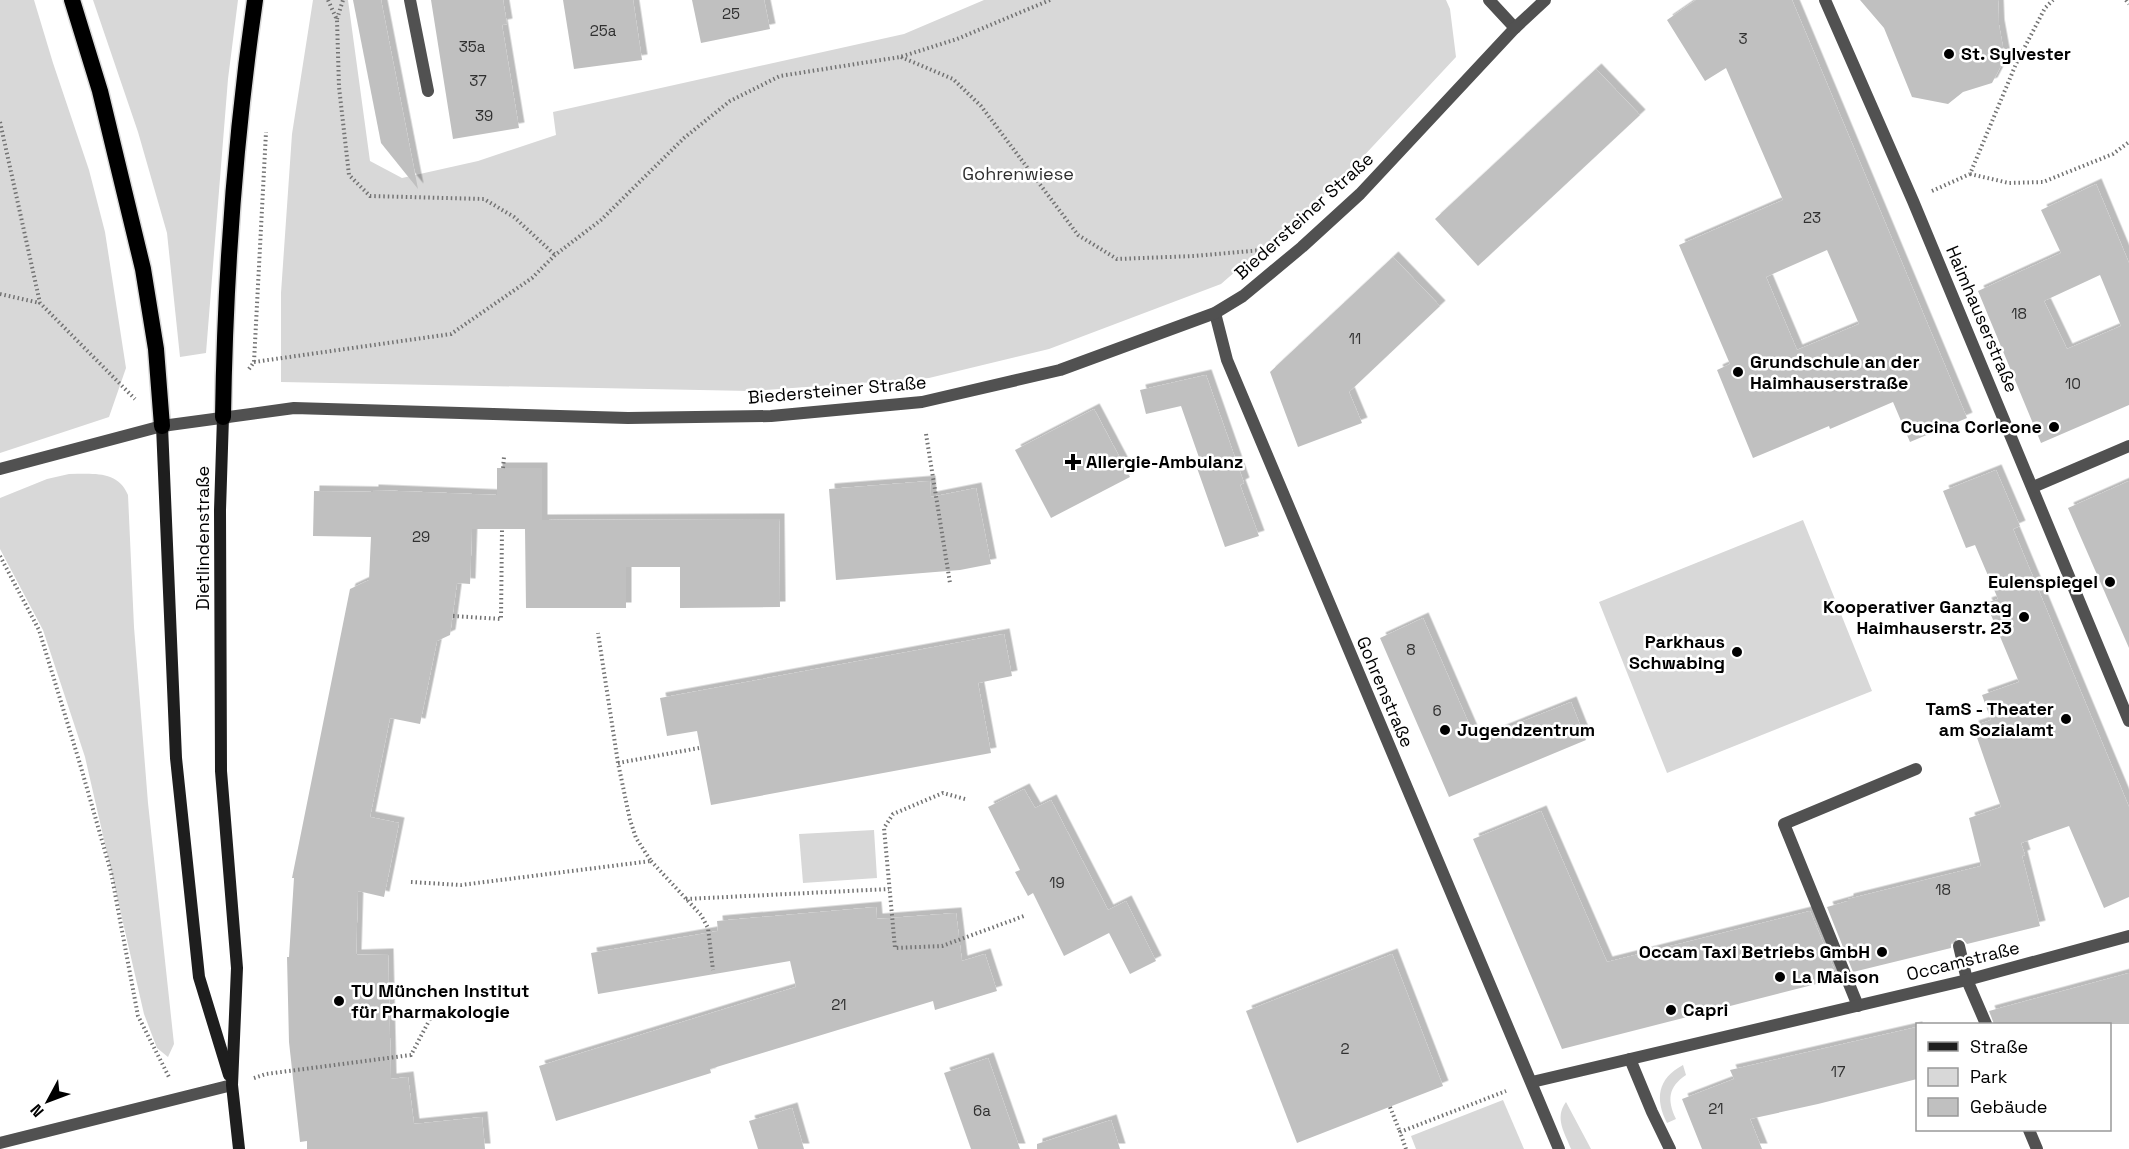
<svg xmlns="http://www.w3.org/2000/svg" width="2129" height="1149" font-family="'Space Grotesk',sans-serif">
  <style>
    .green { fill: #d8d8d8 }
    .building { fill: #c0c0c0; fill-rule: evenodd; filter: url(#shadow) }
    .lines { fill: none; stroke-linecap: round; stroke-linejoin: round }
    .trunk-casing { stroke: #dbdbdb; stroke-width: 19 }
    .path { stroke: #737373; stroke-width: 4; stroke-dasharray: 1.5 3; stroke-linecap: butt }
    .service { stroke: #515151; stroke-width: 12 }
    .minor { stroke: #515151; stroke-width: 12 }
    .secondary { stroke: #1e1e1e; stroke-width: 12 }
    .trunk { stroke: #000; stroke-width: 16 }
    .poi-dot { fill: #000; stroke: #fff; stroke-width: 2 }
    .labels { text-anchor: middle; stroke-width: 5; stroke-linejoin: round; paint-order: stroke }
    .number-label { font-size: 15px; fill: #303030 }
    .poi-label { font-size: 18px; font-weight: bold; fill: #000; stroke: #fff; text-anchor: start }
    .park-label { font-size: 18px; fill: #2f2f2f; stroke: #fff }
    .street-label { font-size: 18px; fill: #000; stroke: #fff }
  </style>
  <defs>
    <filter id="shadow"><feDropShadow dx="5.5" dy="-5.5" stdDeviation="0" flood-color="#0004"/></filter>
  </defs>
  <rect width="100%" height="100%" fill="#fff"/>
  <g class="green">
    <polygon points="0,0 34,0 53,63 89,170 105,232 126,368 109,417 0,453"/>
    <polygon points="93,0 238,0 228,79 206,353 180,357 167,233 138,132"/>
    <polygon points="313,0 348,0 370,161 402,178 478,161 556,135 553,112 904,34 984,0 1446,0 1450,9 1456,57 1345,176 1221,284 1049,349 929,378 751,391 281,382 281,293 292,134"/>
    <path d="M69,474c23,0 49,-4 59,21l6,132 14,176 26,241 -6,13 -11,-9 -13,-34 -59,-257 -42,-127 -43,-81v-51l47,-19z"/>
    <polygon points="1803,520 1872,691 1667,773 1599,602"/>
    <polygon points="874,830 877,878 803,883 799,834"/>
    <path d="M1683,1065l3,10c-18,12 -19,25 -10,44l-9,4c-12,-24 -10,-44 16,-58z"/>
    <polygon points="1503,1100 1524,1149 1416,1149 1411,1136"/>
    <path d="M1566,1102l25,47h-20c-6,-16 -17,-31 -5,-47z"/>
  </g>
  <g class="building">
    <polygon points="353,0 381,0 418,189 381,143"/>
    <polygon points="431,0 503,0 507,24 502,25 519,128 453,139"/>
    <polygon points="563,0 633,0 642,60 574,69"/>
    <polygon points="692,0 764,0 770,29 701,43"/>
    <path d="M1696,0h96l175,418 -57,24 -17,-40 -63,27 -1,-3 -76,32 -36,-88 13,-6 -51,-119 104,-45 -57,-132 -21,13 -38,-61zM1827,250l32,74 -62,26 -31,-73z"/>
    <polygon points="1860,0 1998,0 1999,25 2005,58 1992,83 1963,92 1948,104 1912,97 1884,28"/>
    <polygon points="1596,69 1640,115 1478,266 1435,219"/>
    <path d="M2096,184l33,79v142l-88,38 -63,-152 83,-38 -20,-43zM2100,275l21,51 -54,23 -23,-48z"/>
    <polygon points="1393,257 1440,306 1349,392 1362,423 1298,447 1270,372"/>
    <polygon points="1206,375 1244,483 1240,485 1259,536 1225,547 1197,468 1202,466 1181,406 1146,414 1140,390"/>
    <polygon points="1094,409 1130,477 1051,518 1015,450"/>
    <polygon points="497,468 542,468 542,520 779,519 780,607 680,608 680,567 626,567 626,608 526,608 525,529 472,529 470,584 457,583 450,635 437,641 420,724 390,718 370,817 399,823 384,897 358,891 356,955 388,954 391,1079 408,1077 414,1124 482,1117 485,1149 307,1149 307,1141 300,1142 289,1042 287,957 289,957 294,878 292,878 350,589 369,580 371,537 313,536 314,491 373,492 373,490 497,495"/>
    <polygon points="1996,470 2020,526 2013,529 2129,807 2129,897 2104,908 2069,826 2021,843 2025,855 2022,856 2040,926 1967,944 1962,938 1957,938 1951,943 1951,948 1853,972 1827,907 1848,901 1848,899 1981,866 1969,818 2001,807 1973,726 1991,720 1982,695 2019,682 1986,603 1998,599 1975,545 1966,548 1943,491"/>
    <polygon points="930,481 931,497 976,488 991,564 960,570 836,580 829,489"/>
    <polygon points="2129,481 2129,648 2068,508"/>
    <polygon points="1423,618 1476,740 1571,702 1586,740 1449,797 1380,638"/>
    <polygon points="1004,634 1012,676 978,683 991,753 711,805 697,731 667,736 660,698"/>
    <polygon points="1024,789 1035,808 1051,800 1108,910 1126,901 1156,961 1130,974 1109,933 1064,956 1033,893 1028,896 1015,872 1020,870 988,807"/>
    <polygon points="1541,811 1607,962 1810,911 1837,976 1824,979 1824,982 1562,1049 1473,839"/>
    <polygon points="876,907 877,919 956,913 962,961 985,954 997,991 935,1010 933,1001 710,1069 711,1073 556,1121 539,1066 796,987 790,961 598,994 591,953 718,931 717,921"/>
    <polygon points="1392,954 1443,1086 1297,1143 1246,1011"/>
    <polygon points="2129,973 2129,1024 1994,1024 1989,1011"/>
    <polygon points="1917,1027 1917,1079 1818,1104 1750,1119 1762,1149 1702,1149 1682,1099 1734,1079 1730,1070"/>
    <polygon points="988,1058 1020,1149 971,1149 944,1073"/>
    <polygon points="792,1108 804,1149 758,1149 749,1121"/>
    <polygon points="1111,1120 1120,1149 1037,1149 1037,1144"/>
  </g>
  <g class="lines">
    <defs>
      <g id="trunk">
        <polyline points="72,0 100,91 143,269 156,349 162,426"/>
        <path d="M223,417c2,-139 12,-279 32,-417"/>
      </g>
    </defs>
    <use href="#trunk" class="trunk-casing"/>
    <g class="path">
      <polyline points="328,0 337,20 339,87 349,175 370,196 484,199 514,217 555,255"/>
      <polyline points="2126,0 2129,4"/>
      <polyline points="337,19 343,0"/>
      <polyline points="901,57 953,79 981,106 1078,235 1117,259 1194,256 1262,250"/>
      <polyline points="0,122 40,303 135,399"/>
      <polyline points="1970,174 2009,183 2043,182 2113,154 2129,142"/>
      <polyline points="1932,191 1970,174 2016,64 2045,8 2053,0"/>
      <polyline points="0,294 40,303"/>
      <polyline points="254,362 451,334 532,278 555,255 601,220 684,138 730,101 780,76 900,57 957,39 1050,0"/>
      <polyline points="249,369 254,362 266,132"/>
      <polyline points="926,434 950,583"/>
      <polyline points="503,468 504,457"/>
      <polyline points="0,556 39,630 80,764 111,872 138,1016 169,1077"/>
      <polyline points="453,616 501,619 502,529"/>
      <polyline points="618,763 699,748"/>
      <polyline points="965,799 943,793 893,814 884,828 895,948 942,946 1024,916"/>
      <polyline points="651,861 701,915 708,928 713,970"/>
      <polyline points="411,882 461,885 651,861 636,838 630,820 618,763 598,633"/>
      <polyline points="686,899 889,889"/>
      <polyline points="254,1078 266,1074 411,1055 430,1019"/>
      <polyline points="1390,1107 1400,1132"/>
      <polyline points="1406,1149 1400,1132 1506,1091"/>
    </g>
    <g class="service">
      <polyline points="410,0 428,91"/>
      <polyline points="1959,946 1967,980"/>
      <polyline points="1858,1006 1784,824 1916,769"/>
    </g>
    <g class="minor">
      <polyline points="1489,0 1515,28"/>
      <polyline points="1825,0 1913,201 2129,721"/>
      <polyline points="1215,313 1227,360 1559,1149"/>
      <polyline points="0,469 162,426 294,408 628,418 771,416 922,402 1060,370 1215,313 1243,296 1302,247 1360,194 1515,28 1545,0"/>
      <polyline points="2033,487 2129,446"/>
      <polyline points="1967,980 1986,1024"/>
      <polyline points="1630,1059 1652,1112 1670,1149"/>
      <polyline points="1532,1082 1967,980 2129,936"/>
      <polyline points="2029,1130 2037,1149"/>
      <polyline points="0,1143 232,1085"/>
    </g>
    <g class="secondary">
      <polyline points="223,417 220,510 221,771 237,968 232,1085 239,1149"/>
      <polyline points="162,426 176,758 199,977 229,1075"/>
    </g>
    <use href="#trunk" class="trunk"/>
  </g>
  <g class="poi-dot">
    <circle cx="1949" cy="54" r="6"/>
    <circle cx="1738" cy="372" r="6"/>
    <circle cx="2054" cy="427" r="6"/>
    <path d="M1070 453h6v6h6v6h-6v6h-6v-6h-6v-6h6z"/>
    <circle cx="2110" cy="582" r="6"/>
    <circle cx="2024" cy="617" r="6"/>
    <circle cx="1737" cy="652" r="6"/>
    <circle cx="2066" cy="719" r="6"/>
    <circle cx="1445" cy="730" r="6"/>
    <circle cx="1882" cy="952" r="6"/>
    <circle cx="1780" cy="977" r="6"/>
    <circle cx="339" cy="1001" r="6"/>
    <circle cx="1671" cy="1010" r="6"/>
  </g>
  <g class="labels">
    <g class="number-label">
      <text x="731" y="19">25</text>
      <text x="603" y="36">25a</text>
      <text x="1743" y="44">3</text>
      <text x="472" y="52">35a</text>
      <text x="478" y="86">37</text>
      <text x="484" y="121">39</text>
      <text x="1812" y="223">23</text>
      <text x="2019" y="319">18</text>
      <text x="1355" y="344">11</text>
      <text x="2073" y="389">10</text>
      <text x="421" y="542">29</text>
      <text x="1411" y="655">8</text>
      <text x="1437" y="716">6</text>
      <text x="1057" y="888">19</text>
      <text x="1943" y="895">18</text>
      <text x="839" y="1010">21</text>
      <text x="1345" y="1054">2</text>
      <text x="1838" y="1077">17</text>
      <text x="1716" y="1114">21</text>
      <text x="982" y="1116">6a</text>
    </g>
    <g class="poi-label">
      <text x="1961" y="60">St. Sylvester</text>
      <text x="1750" y="368">Grundschule an der<tspan x="1750" dy="21">Haimhauserstraße</tspan></text>
      <text x="2042" y="433" text-anchor="end">Cucina Corleone</text>
      <text x="1086" y="468">Allergie-Ambulanz</text>
      <text x="2098" y="588" text-anchor="end">Eulenspiegel</text>
      <text x="2012" y="613" text-anchor="end">Kooperativer Ganztag<tspan x="2012" dy="21">Haimhauserstr. 23</tspan></text>
      <text x="1725" y="648" text-anchor="end">Parkhaus<tspan x="1725" dy="21">Schwabing</tspan></text>
      <text x="2054" y="715" text-anchor="end">TamS - Theater<tspan x="2054" dy="21">am Sozialamt</tspan></text>
      <text x="1457" y="736">Jugendzentrum</text>
      <text x="1870" y="958" text-anchor="end">Occam Taxi Betriebs GmbH</text>
      <text x="1792" y="983">La Maison</text>
      <text x="351" y="997">TU München Institut<tspan x="351" dy="21">für Pharmakologie</tspan></text>
      <text x="1683" y="1016">Capri</text>
    </g>
    <g class="park-label">
      <text x="1018" y="180">Gohrenwiese</text>
    </g>
    <g class="street-label">
      <text transform="translate(1304 216) rotate(-42)" y="6">Biedersteiner Straße</text>
      <text transform="translate(1982 319) rotate(67)" y="6">Haimhauserstraße</text>
      <text transform="translate(837 390) rotate(-5)" y="6">Biedersteiner Straße</text>
      <text transform="translate(203 538) rotate(-90)" y="6">Dietlindenstraße</text>
      <text transform="translate(1385 692) rotate(67)" y="6">Gohrenstraße</text>
      <text transform="translate(1963 961) rotate(-14)" y="6">Occamstraße</text>
    </g>
  </g>
  <rect x="1916" y="1023" width="195" height="108" fill="#ffffff" stroke="#999999" stroke-width="1.5"/>
  <rect x="1928" y="1042" width="30" height="9" fill="#1e1e1e" stroke="#999999" stroke-width="1.5"/>
  <text x="1970" y="1053" font-size="18" fill="#000000">Straße</text>
  <rect x="1928" y="1068" width="30" height="18" fill="#d8d8d8" stroke="#999999" stroke-width="1.5"/>
  <text x="1970" y="1083" font-size="18" fill="#000000">Park</text>
  <rect x="1928" y="1098" width="30" height="18" fill="#c0c0c0" stroke="#999999" stroke-width="1.5"/>
  <text x="1970" y="1113" font-size="18" fill="#000000">Gebäude</text>
  <g transform="translate(48 1101) rotate(229)" stroke="#ffffff" stroke-width="4.5" paint-order="stroke">
  <path d="M0-4.5L10 22L0 15L-10 22Z" fill="#000000"/>
  <text y="-9" font-size="16" font-weight="bold" text-anchor="middle" fill="#000000">N</text>
  </g>
</svg>
